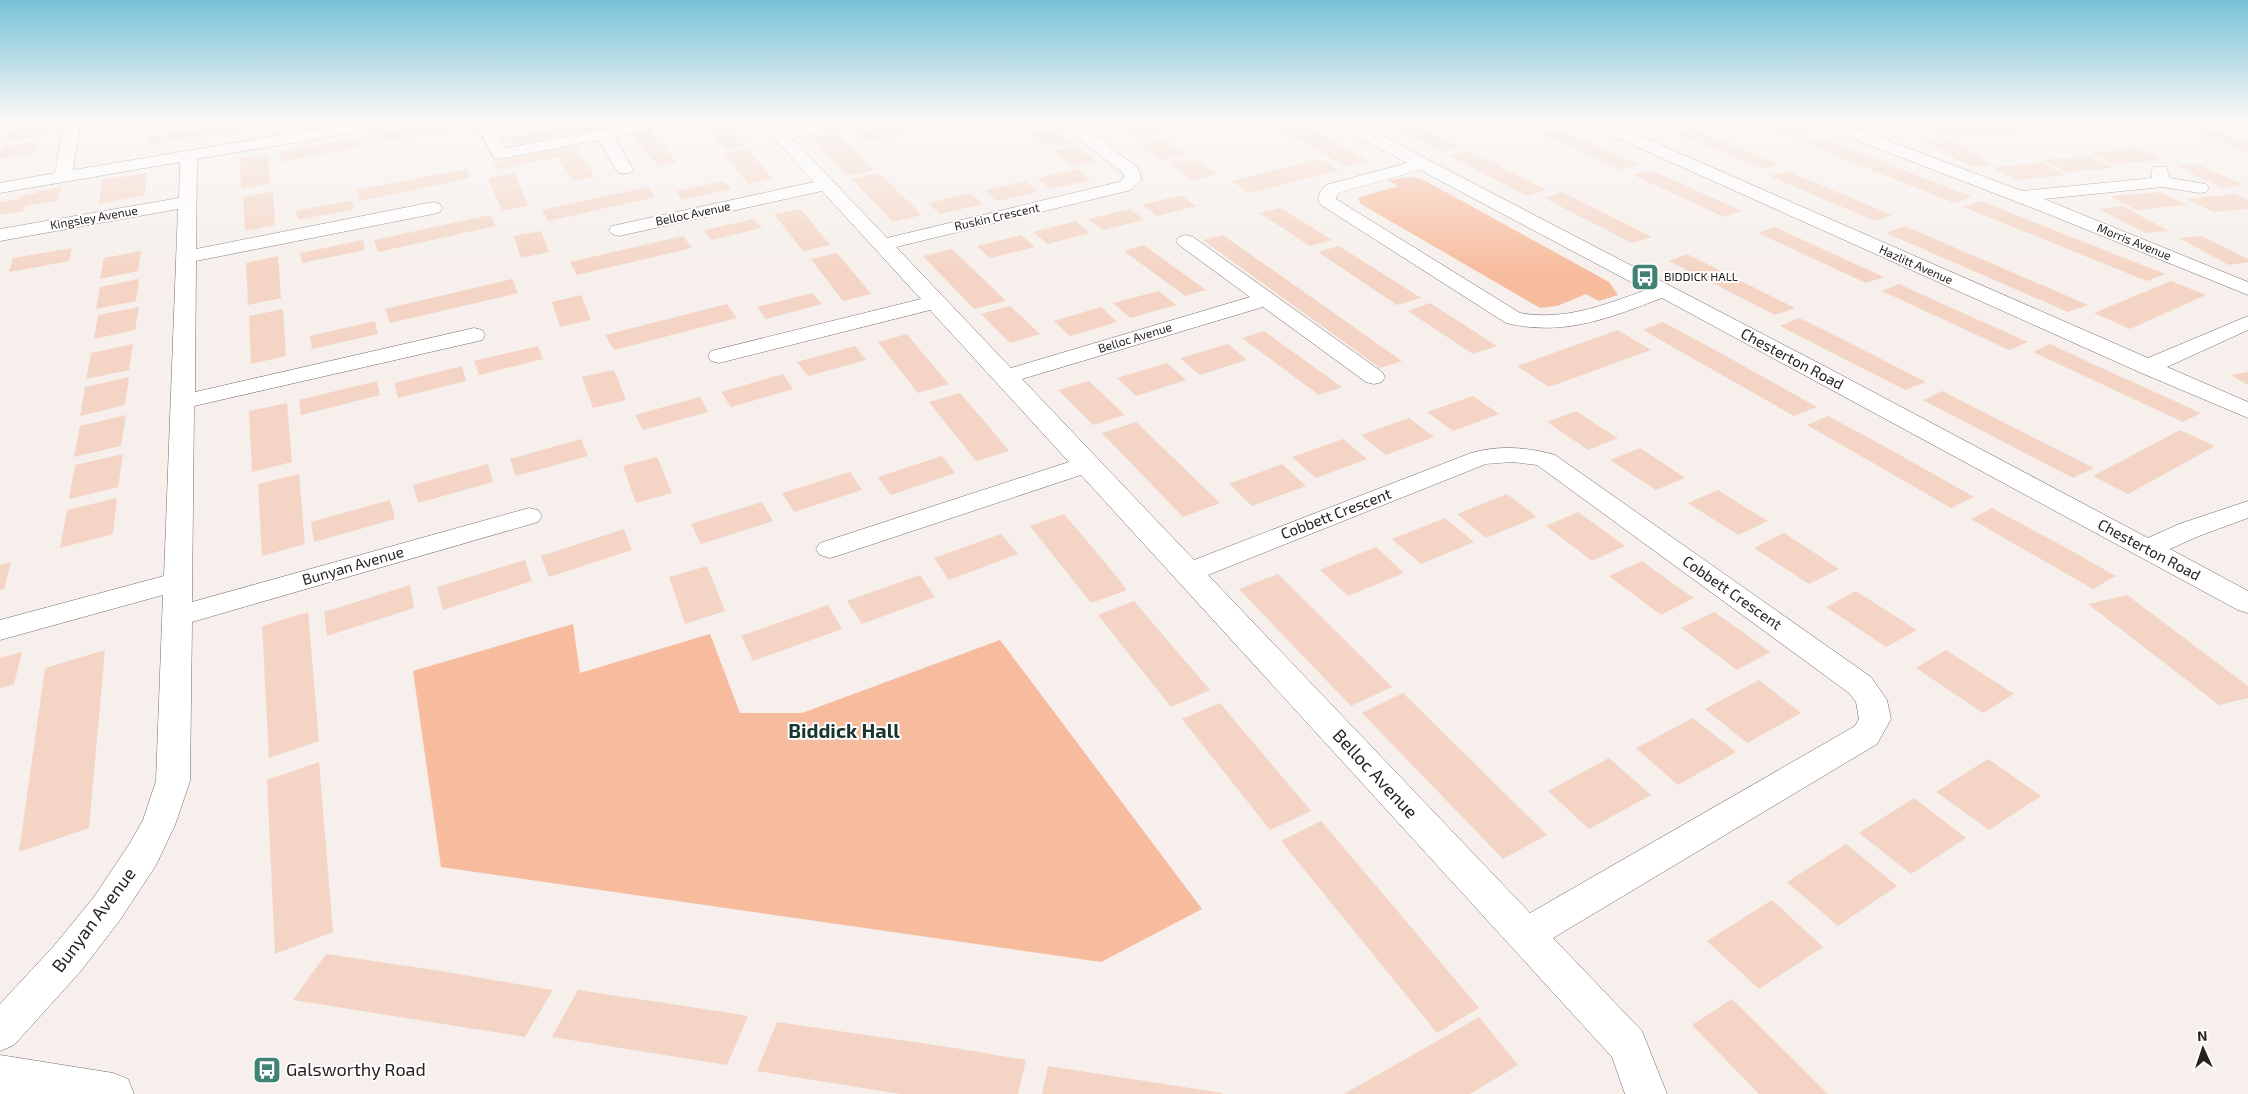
<svg xmlns="http://www.w3.org/2000/svg" width="2248" height="1094" font-family="'Exo 2',sans-serif">
  <style>
    .green { fill: #f7bc9d }
    .building { fill: #f4d5c5 }
    .lines { fill: none; stroke-linecap: round; stroke-linejoin: round }
    .minor-casing { stroke: #746d6a; stroke-width: 1 }
    .minor { fill: #fff; fill-rule: evenodd }
    .labels { text-anchor: middle; stroke-width: 4; stroke-linejoin: round; paint-order: stroke }
    .far-street-label { font-size: 12px; fill: #252321; stroke: #fffdfd }
    .far-poi-label { font-size: 12px; fill: #252321; stroke: #fffdfd; text-anchor: start }
    .street-label { font-size: 15px; fill: #252321; stroke: #fffdfd }
    .near-street-label { font-size: 18px; fill: #252321; stroke: #fffdfd }
    .near-poi-label { font-size: 18px; fill: #252321; stroke: #fffdfd; text-anchor: start }
    .district-label { font-size: 20px; font-weight: bold; fill: #17362f; stroke: #fffdfd }
  </style>
  <rect width="100%" height="100%" fill="#f6efeb"/>
  <g class="green">
    <polygon points="1412,177 1424,180 1609,282 1618,295 1599,301 1586,294 1557,306 1540,308 1361,204 1358,199 1363,196 1398,186 1387,180"/>
    <polygon points="573,624 580,673 710,634 740,713 802,713 1000,640 1202,909 1101,962 441,867 413,671"/>
  </g>
  <g class="building">
    <polygon points="0,118 19,118 8,125 0,125"/>
    <polygon points="126,118 166,118 166,119 125,126"/>
    <polygon points="276,118 297,118 297,119 277,123"/>
    <polygon points="613,118 638,118 640,121 514,144 511,137"/>
    <polygon points="699,118 725,118 747,145 725,150"/>
    <polygon points="928,118 951,118 957,123 919,131 909,122"/>
    <polygon points="1006,118 1036,118 1045,125 1021,130"/>
    <polygon points="1261,118 1292,118 1368,161 1345,166"/>
    <polygon points="1377,118 1403,118 1459,147 1441,151"/>
    <polygon points="1522,118 1548,118 1558,123 1540,127"/>
    <polygon points="1626,118 1655,118 1666,123 1648,127"/>
    <polygon points="1750,118 1778,118 1814,132 1796,137"/>
    <polygon points="2071,118 2088,126 2045,131 2027,122"/>
    <polygon points="2164,118 2188,118 2208,127 2188,129"/>
    <polygon points="262,119 263,126 148,145 149,137"/>
    <polygon points="1145,120 1165,134 1142,139 1122,125"/>
    <polygon points="2020,120 2036,128 1951,137 1935,129"/>
    <polygon points="450,121 454,129 377,143 374,134"/>
    <polygon points="46,125 40,137 4,142 11,129"/>
    <polygon points="897,125 906,133 867,141 858,132"/>
    <polygon points="1692,128 1754,154 1780,165 1764,169 1676,133"/>
    <polygon points="648,129 677,162 658,166 630,133"/>
    <polygon points="1053,129 1071,143 1047,148 1029,134"/>
    <polygon points="1558,129 1615,154 1639,165 1621,170 1542,133"/>
    <polygon points="2217,130 2248,144 2248,151 2240,151 2197,132"/>
    <polygon points="837,133 874,170 847,176 811,138"/>
    <polygon points="1944,137 1994,165 1971,167 1922,139"/>
    <polygon points="360,138 362,147 280,162 279,152"/>
    <polygon points="1822,138 1972,197 1954,203 1805,143"/>
    <polygon points="1164,140 1186,154 1162,160 1141,145"/>
    <polygon points="40,141 34,154 0,159 0,154 4,146"/>
    <polygon points="575,145 595,177 573,181 558,157 497,169 493,162"/>
    <polygon points="1077,146 1096,161 1072,166 1052,151"/>
    <polygon points="2137,148 2161,160 2113,164 2090,153"/>
    <polygon points="748,149 763,167 772,179 748,184 724,153"/>
    <polygon points="1468,151 1503,168 1546,190 1527,196 1450,156"/>
    <polygon points="268,153 270,184 241,189 240,158"/>
    <polygon points="2090,156 2114,168 2065,172 2043,160"/>
    <polygon points="1195,159 1206,167 1217,174 1193,180 1171,164"/>
    <polygon points="1319,159 1340,170 1250,193 1231,181"/>
    <polygon points="2042,163 2065,175 2015,180 1993,167"/>
    <polygon points="2198,164 2244,185 2222,188 2177,166"/>
    <polygon points="466,169 471,178 360,201 357,190"/>
    <polygon points="1077,169 1090,180 1050,189 1038,178"/>
    <polygon points="1650,170 1691,188 1742,211 1724,217 1633,175"/>
    <polygon points="1787,171 1892,215 1875,221 1770,176"/>
    <polygon points="147,173 145,195 99,204 102,180"/>
    <polygon points="514,173 528,206 502,211 488,178"/>
    <polygon points="879,173 922,215 893,222 852,179"/>
    <polygon points="724,181 731,189 682,200 676,191"/>
    <polygon points="1026,181 1038,192 997,201 985,190"/>
    <polygon points="62,187 57,201 25,206 23,211 0,215 0,202 19,199 20,196 37,193 38,191"/>
    <polygon points="648,187 655,197 548,221 542,210"/>
    <polygon points="273,191 275,225 245,231 243,197"/>
    <polygon points="1562,192 1652,237 1632,243 1544,198"/>
    <polygon points="2161,192 2187,205 2136,210 2110,196"/>
    <polygon points="971,193 983,204 940,214 928,203"/>
    <polygon points="2235,194 2248,200 2248,209 2213,212 2186,199"/>
    <polygon points="1181,195 1196,206 1157,216 1142,205"/>
    <polygon points="352,200 354,209 298,220 296,211"/>
    <polygon points="1981,201 2165,274 2147,281 1963,207"/>
    <polygon points="2122,206 2169,231 2145,233 2099,209"/>
    <polygon points="1280,208 1297,218 1332,240 1310,246 1259,213"/>
    <polygon points="800,209 809,219 830,245 803,251 774,214"/>
    <polygon points="1130,209 1144,220 1103,230 1088,219"/>
    <polygon points="490,215 496,226 378,252 374,240"/>
    <polygon points="754,219 762,228 711,240 704,230"/>
    <polygon points="1076,221 1090,233 1048,244 1033,232"/>
    <polygon points="1905,226 2088,305 2068,312 1886,233"/>
    <polygon points="1775,227 1851,262 1884,277 1866,283 1758,233"/>
    <polygon points="541,231 549,252 521,258 514,236"/>
    <polygon points="1021,235 1035,247 990,258 977,246"/>
    <polygon points="1223,235 1402,361 1380,368 1203,240"/>
    <polygon points="683,236 692,248 577,275 570,262"/>
    <polygon points="2202,236 2248,259 2248,262 2229,265 2179,238"/>
    <polygon points="363,240 365,250 302,263 300,253"/>
    <polygon points="1144,245 1206,290 1185,296 1124,251"/>
    <polygon points="1339,246 1358,258 1421,298 1397,305 1318,252"/>
    <polygon points="72,248 69,261 9,272 13,258"/>
    <polygon points="952,249 1006,301 974,309 923,256"/>
    <polygon points="141,251 138,271 100,279 104,258"/>
    <polygon points="837,253 858,278 871,294 843,301 811,259"/>
    <polygon points="1687,254 1795,308 1775,315 1669,261"/>
    <polygon points="278,256 281,298 248,305 246,263"/>
    <polygon points="139,279 136,301 96,309 100,287"/>
    <polygon points="512,279 518,293 390,323 385,309"/>
    <polygon points="2171,281 2206,295 2130,329 2094,313"/>
    <polygon points="1899,284 1956,310 2028,342 2009,350 1882,291"/>
    <polygon points="1159,291 1176,305 1130,318 1113,303"/>
    <polygon points="812,293 822,304 766,319 757,307"/>
    <polygon points="581,295 591,320 560,327 552,302"/>
    <polygon points="1430,303 1472,330 1497,346 1473,354 1408,311"/>
    <polygon points="727,304 737,318 614,350 605,335"/>
    <polygon points="1010,306 1040,334 1010,343 981,314"/>
    <polygon points="139,307 135,330 94,339 98,315"/>
    <polygon points="1101,307 1117,322 1070,336 1054,321"/>
    <polygon points="283,309 286,356 251,364 249,316"/>
    <polygon points="1799,318 1828,332 1926,382 1905,390 1780,326"/>
    <polygon points="375,321 378,334 312,349 310,336"/>
    <polygon points="1663,322 1715,350 1817,407 1794,416 1643,330"/>
    <polygon points="1618,330 1651,350 1549,387 1517,366"/>
    <polygon points="1264,331 1342,387 1319,395 1242,338"/>
    <polygon points="907,334 919,349 949,384 918,393 878,342"/>
    <polygon points="133,344 129,370 86,379 91,353"/>
    <polygon points="1228,344 1247,360 1200,375 1180,358"/>
    <polygon points="2050,344 2084,360 2201,413 2183,422 2033,352"/>
    <polygon points="538,346 543,359 479,375 474,361"/>
    <polygon points="855,346 866,360 808,376 797,362"/>
    <polygon points="1167,363 1186,380 1136,396 1117,378"/>
    <polygon points="462,366 466,381 398,398 394,383"/>
    <polygon points="614,370 626,400 593,408 582,377"/>
    <polygon points="2248,372 2248,385 2231,375"/>
    <polygon points="783,374 793,389 731,407 721,392"/>
    <polygon points="129,377 125,405 80,416 85,387"/>
    <polygon points="377,381 380,395 301,415 299,400"/>
    <polygon points="1089,381 1125,415 1093,425 1058,390"/>
    <polygon points="1942,391 2009,425 2094,468 2073,478 1923,400"/>
    <polygon points="960,393 990,428 1009,451 976,461 929,402"/>
    <polygon points="1473,396 1499,414 1453,431 1427,412"/>
    <polygon points="700,397 708,412 643,430 635,415"/>
    <polygon points="287,403 292,462 252,472 249,411"/>
    <polygon points="1576,411 1597,425 1618,438 1588,450 1547,422"/>
    <polygon points="126,415 121,446 74,457 80,426"/>
    <polygon points="1828,416 1893,451 1974,497 1951,508 1807,425"/>
    <polygon points="1409,418 1434,437 1386,455 1361,435"/>
    <polygon points="1136,422 1220,503 1183,517 1102,433"/>
    <polygon points="2180,430 2215,446 2128,494 2093,476"/>
    <polygon points="581,439 588,456 516,476 510,459"/>
    <polygon points="1343,439 1367,459 1316,478 1292,457"/>
    <polygon points="1640,448 1663,463 1685,478 1656,490 1610,460"/>
    <polygon points="123,454 118,487 69,499 75,465"/>
    <polygon points="942,456 955,473 891,495 878,477"/>
    <polygon points="657,457 672,493 636,503 623,466"/>
    <polygon points="488,464 493,482 418,503 413,485"/>
    <polygon points="1282,464 1306,486 1252,506 1229,484"/>
    <polygon points="850,472 862,490 794,512 782,493"/>
    <polygon points="299,474 305,544 262,556 258,484"/>
    <polygon points="1718,490 1743,506 1768,521 1738,535 1688,503"/>
    <polygon points="1507,494 1537,517 1486,538 1457,514"/>
    <polygon points="117,498 113,534 60,548 67,510"/>
    <polygon points="390,500 395,519 314,542 311,522"/>
    <polygon points="762,502 773,521 701,544 691,524"/>
    <polygon points="1992,508 2070,550 2116,576 2093,589 1971,519"/>
    <polygon points="1578,512 1602,529 1625,546 1592,561 1546,526"/>
    <polygon points="1064,514 1103,560 1127,590 1091,603 1030,526"/>
    <polygon points="1445,518 1474,542 1421,564 1392,539"/>
    <polygon points="624,529 632,550 549,577 541,556"/>
    <polygon points="1784,533 1812,551 1839,569 1809,584 1754,548"/>
    <polygon points="1001,534 1018,554 949,580 934,558"/>
    <polygon points="1376,547 1404,573 1348,596 1320,570"/>
    <polygon points="525,560 532,581 443,610 437,587"/>
    <polygon points="1642,561 1668,580 1694,598 1661,615 1609,576"/>
    <polygon points="11,562 4,589 0,590 0,565"/>
    <polygon points="707,566 725,611 685,624 669,577"/>
    <polygon points="1278,574 1392,687 1351,706 1239,589"/>
    <polygon points="920,575 935,597 862,624 847,601"/>
    <polygon points="410,585 414,608 327,636 324,612"/>
    <polygon points="1856,591 1887,611 1917,630 1886,647 1826,607"/>
    <polygon points="2127,595 2248,686 2248,698 2219,705 2088,604"/>
    <polygon points="1134,601 1156,627 1210,690 1171,707 1098,615"/>
    <polygon points="828,605 842,629 753,661 741,636"/>
    <polygon points="308,612 319,741 269,758 262,626"/>
    <polygon points="1714,612 1743,632 1770,652 1737,670 1681,628"/>
    <polygon points="105,650 89,828 19,852 45,668"/>
    <polygon points="1946,650 2014,694 1983,713 1916,668"/>
    <polygon points="22,652 14,684 0,688 0,658"/>
    <polygon points="1759,680 1801,713 1747,743 1705,709"/>
    <polygon points="1403,693 1547,835 1503,859 1362,713"/>
    <polygon points="1220,703 1246,734 1311,811 1270,830 1182,719"/>
    <polygon points="1693,718 1736,752 1678,785 1636,748"/>
    <polygon points="1609,758 1651,795 1589,829 1548,791"/>
    <polygon points="1988,759 2041,796 1989,830 1936,792"/>
    <polygon points="319,762 333,932 275,954 267,780"/>
    <polygon points="1914,798 1966,838 1911,874 1859,833"/>
    <polygon points="1321,821 1389,901 1479,1008 1437,1033 1281,841"/>
    <polygon points="1846,844 1897,886 1838,926 1787,882"/>
    <polygon points="1772,900 1823,947 1759,989 1707,941"/>
    <polygon points="326,954 434,970 553,990 525,1037 293,1000"/>
    <polygon points="578,990 691,1007 748,1016 727,1065 552,1037"/>
    <polygon points="1732,999 1828,1094 1759,1094 1692,1025"/>
    <polygon points="1479,1017 1518,1065 1470,1094 1344,1094"/>
    <polygon points="777,1022 955,1048 1026,1060 1018,1094 900,1094 757,1071"/>
    <polygon points="1048,1066 1222,1093 1222,1094 1042,1094"/>
  </g>
  <g class="lines">
    <defs>
      <g id="minor">
        <polygon points="65,118 81,118 73,170 382,118 419,118 417,121 411,123 197,159 196,249 433,202 440,204 442,208 440,212 433,214 196,261 195,392 474,328 482,330 485,335 482,340 474,342 194,406 192,602 529,508 538,510 542,516 538,522 192,622 190,781 175,825 156,865 120,920 80,972 14,1045 0,1051 0,1004 53,947 94,897 130,843 143,820 156,781 163,595 0,640 0,620 164,576 178,209 0,241 0,229 179,198 180,162 0,193 0,183 55,173"/>
        <polygon points="472,118 488,118 505,148 641,122 647,124 649,127 647,130 614,137 633,169 630,173 618,173 599,140 500,159 494,158"/>
        <path d="M756,118h17l11,11 57,-11h34l-2,3 -6,2 -75,15 95,100 232,-56 5,-4 -1,-5 -71,-55h19l66,49 5,12 -11,11 -235,57 115,121 239,-71 -71,-52 -3,-4 3,-4 7,-2 7,2 189,135 3,5 -3,5 -8,2 -8,-2 -103,-75 -241,72 172,181 277,-107c29,-8 55,-6 84,2l316,222 16,23 4,19 -14,25 -324,194 89,93 25,63h-42l-13,-37 -531,-582 -241,80 -10,3 -10,-3 -4,-6 4,-6 249,-81 -139,-152 -211,53 -8,-2 -3,-5 3,-5 210,-52 -99,-108 -203,45 -7,-2 -3,-4 3,-4 202,-44zM1513,462l24,3 312,228 7,9 3,17 -4,7 -325,187 -322,-338 278,-111z"/>
        <path d="M1327,118h21l480,250 320,170 31,-14 69,-23v17l-49,18 -29,13 78,42v22l-10,-3 -576,-312c-53,20 -98,39 -156,25l-185,-118c-6,-8 -1,-13 5,-20l81,-22 -78,-42zM1420,170l226,120c-42,15 -81,31 -126,23l-184,-114 2,-6z"/>
        <polygon points="1577,118 1599,118 2148,358 2248,316 2248,330 2167,367 2248,402 2248,418 2139,372 1579,121"/>
        <polygon points="1805,118 1828,118 2022,191 2152,178 2151,171 2154,167 2166,167 2170,178 2206,184 2209,188 2206,192 2200,193 2162,187 2044,199 2248,282 2248,295 2043,212 1807,121"/>
        <polygon points="2217,118 2239,118 2248,122 2248,133 2219,121"/>
        <polygon points="0,1055 113,1073 128,1079 134,1094 0,1094"/>
      </g>
    </defs>
    <use href="#minor" class="minor-casing"/>
    <use href="#minor" class="minor"/>
  </g>
  <linearGradient id="sky" x2="0" y2="1"><stop stop-color="#77c2d7"/><stop offset="0.44" stop-color="#fbf8f6"/><stop offset="1" stop-color="#fbf8f6" stop-opacity="0"/></linearGradient>
  <rect width="2248" height="271" fill="url(#sky)"/>
  <defs>
    <symbol id="bus-square" viewBox="-11 -11 22 22"><rect x="-9" y="-9" width="18" height="18" rx="4" fill="#408273" stroke="#fffdfd"/><path d="M-5-6H5V4H4V6H2V4H-2V6H-4V4H-5ZM-3.5-4V0h7V-4ZM-3.5 1.2v1.5H-2V1.2ZM2 1.2v1.5H3.5V1.2Z" fill="#fff"/></symbol>
  </defs>
  <g fill-rule="evenodd">
    <use href="#bus-square" x="1629" y="261" width="32" height="32"/>
    <use href="#bus-square" x="251" y="1054" width="32" height="32"/>
  </g>
  <g class="labels">
    <g class="far-street-label">
      <text transform="translate(693 214) rotate(-12)" y="4">Belloc Avenue</text>
      <text transform="translate(997 217) rotate(-13)" y="4">Ruskin Crescent</text>
      <text transform="translate(94 218) rotate(-10)" y="4">Kingsley Avenue</text>
      <text transform="translate(2134 242) rotate(22)" y="4">Morris Avenue</text>
      <text transform="translate(1916 265) rotate(24)" y="4">Hazlitt Avenue</text>
      <text transform="translate(1135 338) rotate(-17)" y="4">Belloc Avenue</text>
    </g>
    <g class="far-poi-label">
      <text x="1664" y="281">BIDDICK HALL</text>
    </g>
    <g class="street-label">
      <text transform="translate(1792 359) rotate(28)" y="5">Chesterton Road</text>
      <text transform="translate(1336 514) rotate(-21)" y="5">Cobbett Crescent</text>
      <text transform="translate(2149 550) rotate(28)" y="5">Chesterton Road</text>
      <text transform="translate(353 566) rotate(-16)" y="5">Bunyan Avenue</text>
      <text transform="translate(1732 593) rotate(35)" y="5">Cobbett Crescent</text>
    </g>
    <g class="near-street-label">
      <text transform="translate(1375 774) rotate(47)" y="6">Belloc Avenue</text>
      <text transform="translate(94 920) rotate(-53)" y="6">Bunyan Avenue</text>
    </g>
    <g class="near-poi-label">
      <text x="286" y="1076">Galsworthy Road</text>
    </g>
    <g class="district-label">
      <text x="844" y="738">Biddick Hall</text>
    </g>
  </g>
  <g transform="translate(2203 1049) rotate(357)" stroke="#fffdfd" stroke-width="4" paint-order="stroke">
  <path d="M0-4L9 19L0 12L-9 19Z" fill="#252321"/>
  <text y="-8" font-size="14" font-weight="bold" text-anchor="middle" fill="#252321">N</text>
  </g>
</svg>
